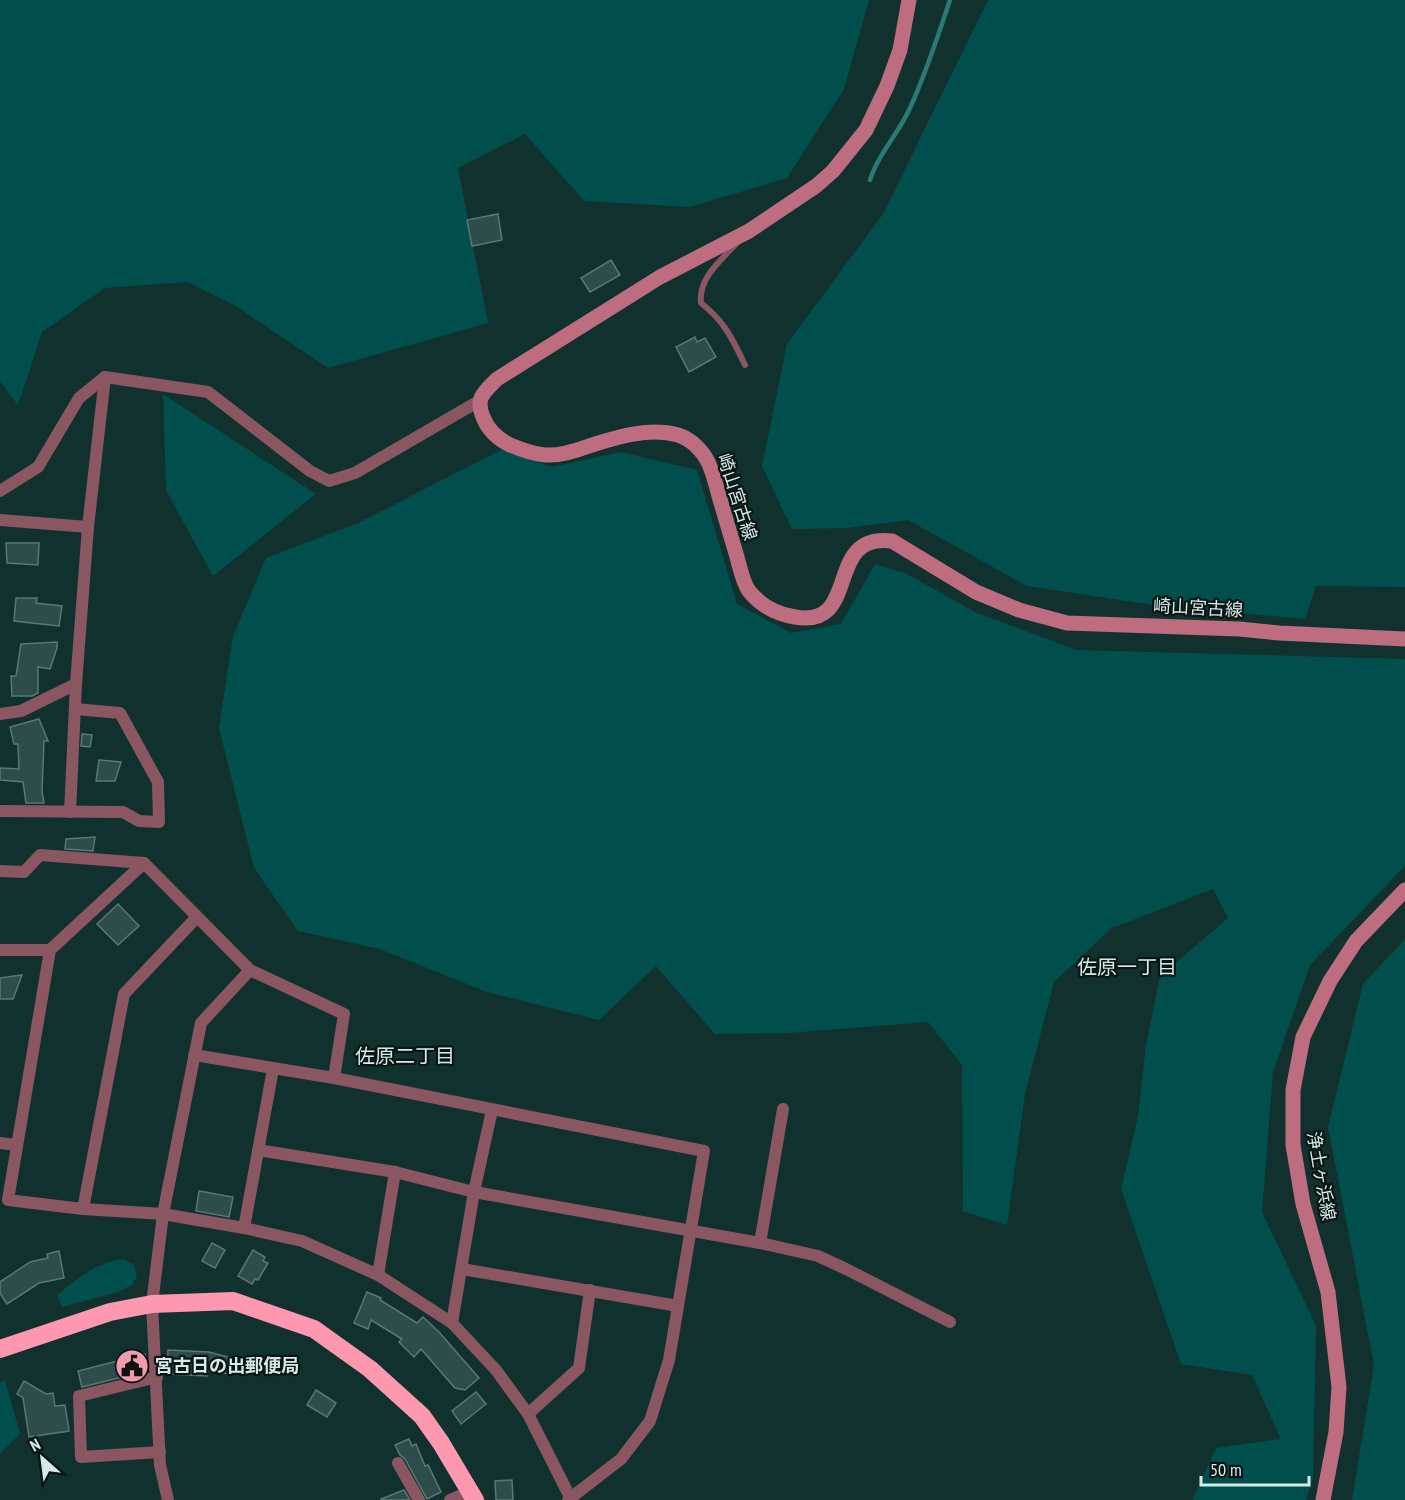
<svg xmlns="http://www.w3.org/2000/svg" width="1405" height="1500" font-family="'PT Sans Narrow','Noto Sans JP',sans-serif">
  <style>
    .green { fill: #004f4c }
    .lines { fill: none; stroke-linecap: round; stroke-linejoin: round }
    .stream { stroke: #297974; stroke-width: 4.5 }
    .building { fill: #2d4c4a; stroke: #587875; stroke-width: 1.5 }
    .lane { stroke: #8a5662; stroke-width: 6 }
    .street { stroke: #8a5662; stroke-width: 12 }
    .secondary { stroke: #be6c80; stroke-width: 15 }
    .highway { stroke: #fd98b0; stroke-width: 18 }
    .labels { text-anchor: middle; stroke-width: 4.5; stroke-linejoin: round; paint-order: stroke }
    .street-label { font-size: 18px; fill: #d7e9e7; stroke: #091615 }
    .poi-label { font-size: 18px; font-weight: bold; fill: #d7e9e7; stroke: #091615; text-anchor: start }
    .neighbourhood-label { font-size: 20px; fill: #d7e9e7; stroke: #091615 }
  </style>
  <rect width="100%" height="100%" fill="#11312f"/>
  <g class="green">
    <polygon points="0,0 869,0 844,89 787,178 690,207 584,201 525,134 458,168 488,323 328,368 236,306 187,282 105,288 42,332 18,405 0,381"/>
    <polygon points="988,0 1405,0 1405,587 1316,586 1305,619 1160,606 1027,586 908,520 848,528 792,529 762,466 787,344 883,214"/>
    <polygon points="163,394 316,494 213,576 166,490"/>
    <polygon points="503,449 552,467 621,452 697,470 737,604 791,633 841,624 875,564 905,573 977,613 1077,650 1405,659 1405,866 1310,965 1273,1072 1262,1212 1316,1326 1313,1479 1306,1500 1192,1500 1216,1448 1281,1439 1252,1375 1181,1364 1121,1189 1138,1116 1146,1045 1160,976 1228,918 1213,889 1112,928 1054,982 1025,1094 1007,1225 963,1211 962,1065 928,1022 788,1033 715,1034 656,966 599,1020 487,992 380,949 298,931 254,868 219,728 233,636 266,558 358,523"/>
    <polygon points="1405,939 1405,1500 1352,1500 1374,1365 1328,1127 1363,984"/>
    <path d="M123,1259l11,6 3,11 -5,9 -14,7 -56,15 -5,-12c21,-17 38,-32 66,-36z"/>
    <polygon points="5,1380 20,1434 0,1454 0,1382"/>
  </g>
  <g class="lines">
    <path class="stream" d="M870,180c8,-26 29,-47 40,-72 16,-35 28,-72 40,-108"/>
  </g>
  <g class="building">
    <polygon points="498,214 502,240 472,246 467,220"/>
    <polygon points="611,260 620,275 590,292 581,278"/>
    <polygon points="695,337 697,342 705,338 716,357 689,372 676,347"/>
    <polygon points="6,543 39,543 38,565 7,563"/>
    <polygon points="16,598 37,598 36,603 62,606 59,626 14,621"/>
    <polygon points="57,642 57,648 50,669 38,667 38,693 32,696 12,696 11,676 16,676 21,644"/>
    <polygon points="39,719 48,741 44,741 42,791 44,803 26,803 23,782 0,780 0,768 19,769 18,744 14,744 10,727"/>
    <polygon points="82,734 92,735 90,747 81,746"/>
    <polygon points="99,760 121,762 115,781 96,781"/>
    <polygon points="95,837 93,851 65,849 66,839"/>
    <polygon points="118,904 139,926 118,945 97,924"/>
    <polygon points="22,975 13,999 0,999 0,978"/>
    <polygon points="199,1191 233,1197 229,1217 196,1211"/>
    <polygon points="212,1243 225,1250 215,1268 202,1261"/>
    <polygon points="253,1250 265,1257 263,1261 268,1263 258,1280 255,1279 252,1284 238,1276"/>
    <polygon points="59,1251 64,1278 39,1283 7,1304 0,1293 0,1282 30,1262 48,1258 47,1254"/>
    <polygon points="367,1292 381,1298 380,1300 417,1323 423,1317 439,1332 479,1378 465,1390 455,1388 421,1349 414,1357 399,1342 402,1339 371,1320 368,1329 354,1323"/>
    <polygon points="168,1350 209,1352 232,1358 230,1374 207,1371 207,1376 167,1374"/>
    <polygon points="145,1354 147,1371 82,1387 78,1371"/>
    <polygon points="24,1381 46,1394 53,1393 55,1406 65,1405 69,1431 29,1437 23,1398 17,1394"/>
    <polygon points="316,1390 336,1403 327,1417 307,1405"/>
    <polygon points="476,1392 486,1404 461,1424 452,1411"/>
    <polygon points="409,1439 412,1446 416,1444 425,1466 428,1465 441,1492 427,1499 405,1459 400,1455 395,1445"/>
    <polygon points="512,1480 513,1500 496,1500 495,1481"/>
    <polygon points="404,1490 410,1500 381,1500 381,1499"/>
  </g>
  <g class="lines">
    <path class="lane" d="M736,244c-16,17 -38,35 -35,59 24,19 31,35 44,62"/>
    <g class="street">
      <polyline points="0,491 38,467 79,398 105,377 208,392 310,471 329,481 355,473 479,401"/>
      <polyline points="0,520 88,527"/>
      <polyline points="0,714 21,711 76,684"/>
      <polyline points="0,811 123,812 139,821 159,822 158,782 120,713 75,709"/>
      <polyline points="70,812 76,684 88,527 105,377"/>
      <polyline points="144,863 50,950 8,1200 83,1209 163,1214 244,1228 302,1241 378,1275 452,1323 496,1370 528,1414 570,1497"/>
      <polyline points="0,871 24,872 40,855 144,863 250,970 344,1014 334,1078"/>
      <polyline points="0,950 50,950"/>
      <polyline points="194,1055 334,1078 704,1151 669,1360 650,1421 621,1459 568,1500"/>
      <polyline points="0,1143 17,1145"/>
      <polyline points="258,1150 395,1172 474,1192 760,1243 818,1256 846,1269 950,1322"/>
      <polyline points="83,1209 124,994 197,917"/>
      <polyline points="244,1228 273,1069"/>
      <polyline points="760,1243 783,1109"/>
      <polyline points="462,1269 678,1306"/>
      <polyline points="378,1275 395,1172"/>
      <polyline points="452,1323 474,1192 492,1110"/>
      <polyline points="157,1377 79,1396 81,1457 160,1452"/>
      <polyline points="528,1414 579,1368 590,1290"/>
      <polyline points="398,1463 419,1500"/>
      <polyline points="168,1500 160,1465 152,1304 163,1214 201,1023 250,970"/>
      <polyline points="450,1500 471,1491"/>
    </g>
    <g class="secondary">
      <path d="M909,0l-9,50 -13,36 -21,44 -33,41 -17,15 -67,45 -89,46 -163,102c-13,13 -22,19 -14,38 5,13 15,22 27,28 12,5 23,9 35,10 15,1 30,-4 44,-9 28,-9 60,-19 89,-11 13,4 24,15 30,27 5,10 8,23 11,34 6,21 12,41 18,61 3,11 6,26 12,34 12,15 28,23 46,26 67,12 28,-85 97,-76l84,51 43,18 48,13 172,6 40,4 126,6"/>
      <polyline points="1323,1500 1336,1432 1339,1387 1328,1292 1303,1204 1293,1145 1293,1090 1303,1037 1330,981 1356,941 1405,890"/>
    </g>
    <polyline class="highway" points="0,1349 110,1312 152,1304 233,1301 314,1329 370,1369 422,1416 441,1443 475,1500"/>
  </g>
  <defs>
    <symbol id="civic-disc" viewBox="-11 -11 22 22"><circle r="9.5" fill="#f29aae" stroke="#091615"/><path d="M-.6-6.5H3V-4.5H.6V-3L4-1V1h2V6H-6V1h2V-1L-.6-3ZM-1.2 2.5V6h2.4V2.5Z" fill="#111"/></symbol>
  </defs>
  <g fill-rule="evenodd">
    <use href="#civic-disc" x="113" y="1347" width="38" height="38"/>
  </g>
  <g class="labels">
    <g class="street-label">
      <text transform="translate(737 497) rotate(72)" y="6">崎山宮古線</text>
      <text transform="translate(1198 608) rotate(3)" y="6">崎山宮古線</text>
      <text transform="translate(1321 1176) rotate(80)" y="6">浄土ヶ浜線</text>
    </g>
    <g class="poi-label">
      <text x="155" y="1372">宮古日の出郵便局</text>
    </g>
    <g class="neighbourhood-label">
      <text x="1127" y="974">佐原一丁目</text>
      <text x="405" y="1063">佐原二丁目</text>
    </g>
  </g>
  <g transform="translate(42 1458) rotate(332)" stroke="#091615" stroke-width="4.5" paint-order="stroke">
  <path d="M0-4.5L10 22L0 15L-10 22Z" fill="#d7e9e7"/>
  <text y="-9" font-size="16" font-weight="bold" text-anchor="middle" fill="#d7e9e7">N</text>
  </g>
  <path d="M1201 1476v9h108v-9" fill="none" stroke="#d7e9e7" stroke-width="3"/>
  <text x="1210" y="1476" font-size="18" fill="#d7e9e7" stroke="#091615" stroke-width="4.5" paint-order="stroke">50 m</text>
</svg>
